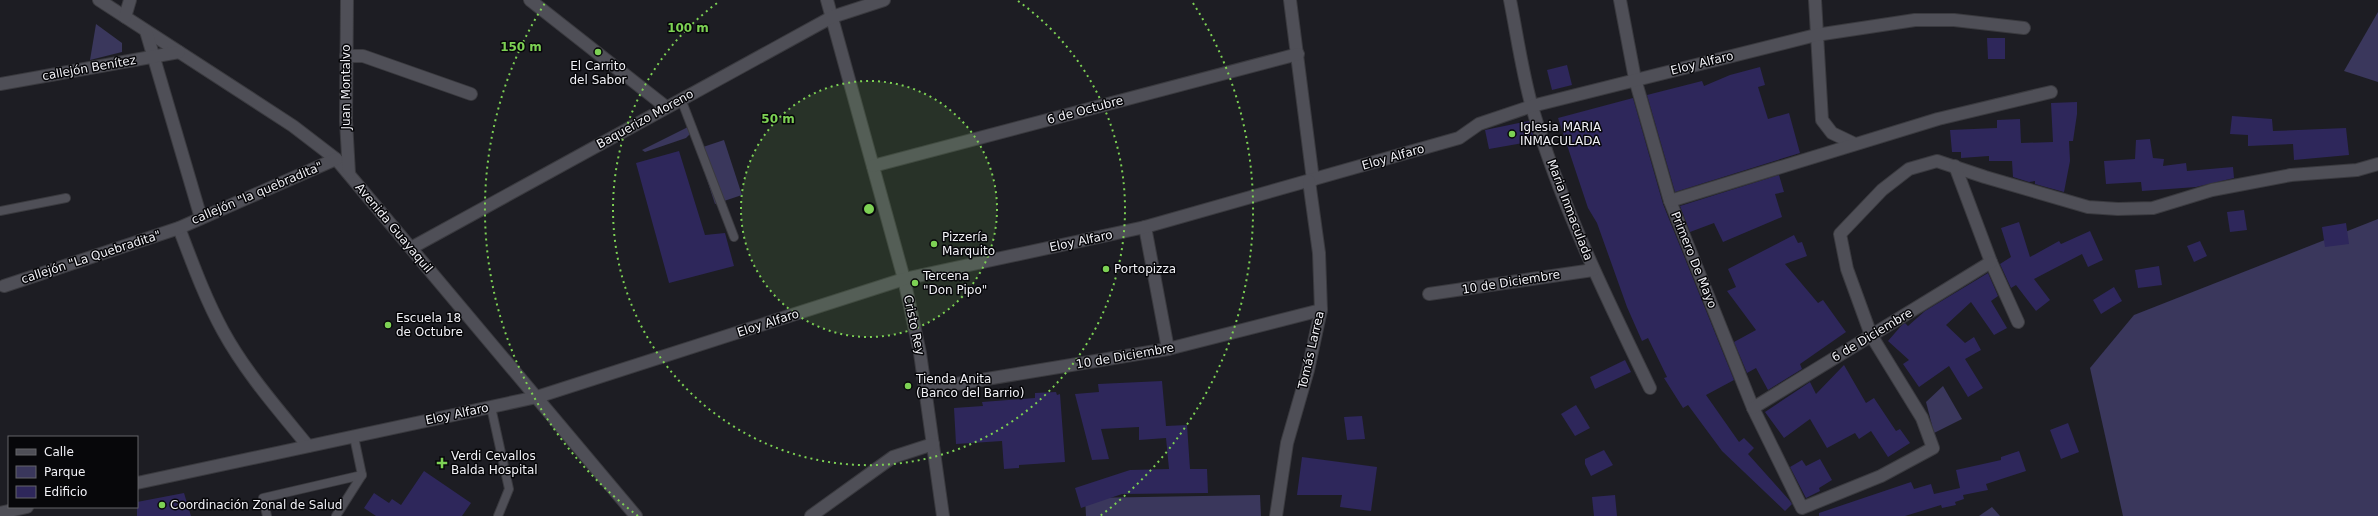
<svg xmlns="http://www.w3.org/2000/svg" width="2378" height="516" font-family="'DejaVu Sans',sans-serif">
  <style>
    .green { fill: #3a375c }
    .building { fill: #2e275b }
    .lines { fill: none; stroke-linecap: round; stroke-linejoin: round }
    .service-casing { stroke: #3a3a3f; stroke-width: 10 }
    .pedestrian-casing { stroke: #3a3a3f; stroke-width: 14 }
    .minor-casing { stroke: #3a3a3f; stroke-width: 14 }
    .service { stroke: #4f4f57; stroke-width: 8 }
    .pedestrian { stroke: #4f4f57; stroke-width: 12 }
    .minor { stroke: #4f4f57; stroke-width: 12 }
    .ring { fill: none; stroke: #7dd154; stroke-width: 2; stroke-dasharray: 2 4 }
    .poi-dot { fill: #7dd154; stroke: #07070a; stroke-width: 1.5 }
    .labels { text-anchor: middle; stroke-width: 3; stroke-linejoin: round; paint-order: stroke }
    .street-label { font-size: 12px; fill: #f1f1f6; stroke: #07070a }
    .poi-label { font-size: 12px; fill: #f1f1f6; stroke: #07070a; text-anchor: start }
    .centre { fill: #7dd154; stroke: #07070a; stroke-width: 2 }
    .ring-label { font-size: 12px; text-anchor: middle; font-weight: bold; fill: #7dd154; stroke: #07070a; stroke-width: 3; stroke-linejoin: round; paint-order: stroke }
  </style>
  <rect width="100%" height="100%" fill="#1d1d23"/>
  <g class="green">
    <polygon points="2378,12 2378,82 2344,71"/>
    <polygon points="96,24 122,43 122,52 90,60"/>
    <polygon points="690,126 691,133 686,138 645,152 642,150"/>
    <polygon points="724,140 742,195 715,204 697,149"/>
    <polygon points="2378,219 2378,516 2123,516 2090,368 2134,315"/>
    <polygon points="1943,386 1962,419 1934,433 1926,402"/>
    <polygon points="1260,495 1261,516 1086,516 1085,498"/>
    <polygon points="1992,507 2000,516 1979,516"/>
  </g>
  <g class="building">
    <polygon points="1987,38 2005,38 2005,59 1988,59"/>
    <polygon points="1567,65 1572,85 1552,90 1547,70"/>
    <polygon points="1760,67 1765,85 1758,87 1768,119 1789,113 1800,153 1675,192 1647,95 1702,81 1704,86 1730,75"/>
    <polygon points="1633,98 1663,204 1734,380 1706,395 1739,442 1744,438 1754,448 1748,454 1790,501 1792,504 1785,511 1722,451 1688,405 1683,408 1664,378 1667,377 1648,338 1642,341 1627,307 1597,223 1588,208 1558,118"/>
    <polygon points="2077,102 2077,114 2073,141 2069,141 2070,161 2064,192 2035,184 2035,181 2029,182 2013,177 2012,161 1989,161 1989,156 1961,158 1961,152 1952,152 1950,130 1997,128 1997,120 2020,119 2021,143 2053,142 2051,103"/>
    <polygon points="2232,116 2272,119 2273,131 2346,128 2349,155 2294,160 2293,144 2248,146 2248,135 2230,134"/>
    <polygon points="1529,121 1535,141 1489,149 1485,130"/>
    <polygon points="2150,139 2153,158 2164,159 2163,166 2186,163 2187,171 2233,167 2234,178 2196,187 2142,191 2141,182 2106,184 2104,161 2135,159 2136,140"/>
    <polygon points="679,151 705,235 725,233 734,266 669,283 636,163"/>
    <polygon points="1779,175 1784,192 1775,194 1782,217 1723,242 1714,223 1690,232 1680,206"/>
    <polygon points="2244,210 2247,230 2230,232 2227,212"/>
    <polygon points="2019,222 2030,257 2059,241 2061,244 2090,231 2103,260 2088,267 2082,254 2034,279 2050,300 2036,311 2016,285 2011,288 2000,264 2011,257 2001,228"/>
    <polygon points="2346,223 2349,244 2325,247 2322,227"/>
    <polygon points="1794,235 1798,243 1802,242 1807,256 1785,264 1818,303 1823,300 1846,332 1800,364 1802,369 1768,390 1756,368 1747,373 1734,342 1756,330 1727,291 1736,287 1728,269"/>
    <polygon points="2200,241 2207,256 2194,262 2187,246"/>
    <polygon points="2159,266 2162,285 2138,288 2135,270"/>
    <polygon points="1988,273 1998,296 1991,301 2007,328 1994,335 1971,302 1946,325 1965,343 1974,337 1981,350 1965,359 1983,388 1968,397 1949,366 1919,387 1903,364 1909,360 1888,341 1901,326 1905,323 1908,326 1925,311"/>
    <polygon points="2114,287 2122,301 2101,314 2093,300"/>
    <polygon points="1625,360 1631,372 1595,389 1590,377"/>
    <polygon points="1844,365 1866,403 1874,398 1896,431 1900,429 1910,443 1888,457 1871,431 1859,439 1855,433 1827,448 1810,419 1784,438 1765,412 1810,382 1816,394"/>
    <polygon points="1162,381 1166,426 1187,425 1190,469 1207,469 1208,493 1122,494 1081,508 1075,488 1130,470 1169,469 1166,438 1139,440 1139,427 1101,429 1109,459 1092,460 1075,394 1099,392 1098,384"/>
    <polygon points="1056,392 1057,395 1060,394 1065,462 1019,465 1019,468 1004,469 1002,441 956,444 954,408 983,406 982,402 1035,398 1035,393"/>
    <polygon points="1576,405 1590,428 1575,436 1561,414"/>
    <polygon points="1362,416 1365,439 1347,440 1344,417"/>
    <polygon points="2068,423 2079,452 2061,459 2050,430"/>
    <polygon points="1604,450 1613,465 1591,476 1585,464 1585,459"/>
    <polygon points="2019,451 2026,471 1986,484 1988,490 1963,495 1964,499 1955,502 1956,505 1942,508 1941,505 1905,516 1819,516 1819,513 1911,482 1914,489 1931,484 1934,494 1960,488 1956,470 2001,460 2001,457"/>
    <polygon points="1302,457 1377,467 1371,511 1340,507 1342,495 1297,495"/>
    <polygon points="1820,459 1832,480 1819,488 1820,491 1806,498 1790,467 1802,460 1806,466"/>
    <polygon points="424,471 471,503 462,516 376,516 364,508 374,493 389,503 392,499 401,505"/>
    <polygon points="184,493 191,516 137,516 137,502"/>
    <polygon points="1615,495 1617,516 1594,516 1592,497"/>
  </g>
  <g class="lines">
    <defs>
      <g id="service">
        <polyline points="681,99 734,237"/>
        <polyline points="0,211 66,198"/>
        <polyline points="491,407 509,489 498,516"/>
        <polyline points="267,516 263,498 362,475 354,437"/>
        <polyline points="336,516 362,475"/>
      </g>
      <polyline id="pedestrian" points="346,56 363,56 471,94"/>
      <g id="minor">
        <polyline points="99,0 293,126 336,159 636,516"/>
        <polyline points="347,0 346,121 349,173"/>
        <polyline points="530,0 666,107"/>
        <polyline points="827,0 904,279 920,353 943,516"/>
        <polyline points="1290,0 1313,180"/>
        <path d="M1510,0c7,35 12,72 22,107 29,98 74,190 118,281"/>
        <polyline points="1620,0 1635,79 1670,201 1753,408 1802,508 1881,476 1933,448 1922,418 1871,335 1847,269 1840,234 1882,190 1909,169 1937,161 1985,177 2088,207 2118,209 2153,208 2212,190 2291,175 2357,170 2378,164"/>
        <polyline points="1815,0 1822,120 1832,133 1855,144"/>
        <polyline points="125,17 130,0"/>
        <polyline points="146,31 201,218"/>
        <polyline points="0,84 179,52"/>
        <polyline points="873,166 1298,54"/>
        <polyline points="1955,166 1991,262 2018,322"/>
        <polyline points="1670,201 1938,119 2051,92"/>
        <polyline points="1145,227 1168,349"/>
        <path d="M179,228c13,34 26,70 44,103 23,42 55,78 85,115"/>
        <polyline points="411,248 832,17 884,0"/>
        <polyline points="4,286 179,228 336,159"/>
        <polyline points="1429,294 1593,270"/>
        <polyline points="926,389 1168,349 1321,310"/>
        <polyline points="1753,408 1991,262"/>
        <polyline points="137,483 537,397 904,279 1145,227 1459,138 1479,124 1532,106 1816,35 1915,20 1954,20 2024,28"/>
        <polyline points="0,513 27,507"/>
        <polyline points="811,516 893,457 933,444"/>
        <polyline points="1276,516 1287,443 1308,370 1321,310 1319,253 1309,181"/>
      </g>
    </defs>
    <use href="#service" class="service-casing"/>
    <use href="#pedestrian" class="pedestrian-casing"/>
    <use href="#minor" class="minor-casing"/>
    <use href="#service" class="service"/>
    <use href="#pedestrian" class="pedestrian"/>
    <use href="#minor" class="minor"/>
  </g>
  <circle cx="869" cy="209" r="128" fill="#7dd154" fill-opacity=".12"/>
  <g class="ring">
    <circle cx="869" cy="209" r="128"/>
    <path d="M1018 1A256 256 0 1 1 720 1"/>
    <path d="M638 516A384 384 0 0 1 545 3M1193 3A384 384 0 0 1 1100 516"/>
  </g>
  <g class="poi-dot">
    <circle cx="598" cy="52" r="4"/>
    <circle cx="1512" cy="134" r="4"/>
    <circle cx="934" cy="244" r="4"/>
    <circle cx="1106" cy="269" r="4"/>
    <circle cx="915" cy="283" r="4"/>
    <circle cx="388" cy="325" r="4"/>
    <circle cx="908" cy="386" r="4"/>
    <path d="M440 457h4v4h4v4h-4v4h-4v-4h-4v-4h4z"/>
    <circle cx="162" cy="505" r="4"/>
  </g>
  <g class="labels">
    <g class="street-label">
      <text transform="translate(1702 63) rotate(-14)" y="4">Eloy Alfaro</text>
      <text transform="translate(89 68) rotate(-10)" y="4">callejón Benítez</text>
      <text transform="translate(346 87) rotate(-90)" y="4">Juan Montalvo</text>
      <text transform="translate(1085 110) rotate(-15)" y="4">6 de Octubre</text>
      <text transform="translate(645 119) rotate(-29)" y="4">Baquerizo Moreno</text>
      <text transform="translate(1393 157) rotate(-16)" y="4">Eloy Alfaro</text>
      <text transform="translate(257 193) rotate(-23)" y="4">callejón "la quebradita"</text>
      <text transform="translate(1570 210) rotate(69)" y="4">Maria Inmaculada</text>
      <text transform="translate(394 228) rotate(50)" y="4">Avenida Guayaquil</text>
      <text transform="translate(1081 241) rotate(-12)" y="4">Eloy Alfaro</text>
      <text transform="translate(91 257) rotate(-18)" y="4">callejón "La Quebradita"</text>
      <text transform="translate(1694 260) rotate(68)" y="4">Primero De Mayo</text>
      <text transform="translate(1511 282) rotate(-9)" y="4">10 de Diciembre</text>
      <text transform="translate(768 323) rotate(-18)" y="4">Eloy Alfaro</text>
      <text transform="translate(914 325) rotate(78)" y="4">Cristo Rey</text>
      <text transform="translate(1872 335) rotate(-31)" y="4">6 de Diciembre</text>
      <text transform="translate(1311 350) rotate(-77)" y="4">Tomás Larrea</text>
      <text transform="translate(1125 356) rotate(-10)" y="4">10 de Diciembre</text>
      <text transform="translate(457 414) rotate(-12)" y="4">Eloy Alfaro</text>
    </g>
    <g class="poi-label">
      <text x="598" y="70" text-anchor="middle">El Carrito<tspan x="598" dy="14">del Sabor</tspan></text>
      <text x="1520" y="131">Iglesia MARIA<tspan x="1520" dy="14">INMACULADA</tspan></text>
      <text x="942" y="241">Pizzería<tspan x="942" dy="14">Marquito</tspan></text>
      <text x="1114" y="273">Portopizza</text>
      <text x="923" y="280">Tercena<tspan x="923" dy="14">"Don Pipo"</tspan></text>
      <text x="396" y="322">Escuela 18<tspan x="396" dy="14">de Octubre</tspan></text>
      <text x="916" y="383">Tienda Anita<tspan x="916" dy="14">(Banco del Barrio)</tspan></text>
      <text x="451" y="460">Verdi Cevallos<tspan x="451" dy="14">Balda Hospital</tspan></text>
      <text x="170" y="509">Coordinación Zonal de Salud</text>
    </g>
  </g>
  <circle cx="869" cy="209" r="6" class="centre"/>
  <g class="ring-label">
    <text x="688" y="32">100 m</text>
    <text x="521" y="51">150 m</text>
    <text x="778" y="123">50 m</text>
  </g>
  <rect x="8" y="436" width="130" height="72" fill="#07070a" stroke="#656568"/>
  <rect x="16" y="449" width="20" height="6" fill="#4f4f57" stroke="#656568"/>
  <text x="44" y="456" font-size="12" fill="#f1f1f6">Calle</text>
  <rect x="16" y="466" width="20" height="12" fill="#3a375c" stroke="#656568"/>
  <text x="44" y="476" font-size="12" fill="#f1f1f6">Parque</text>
  <rect x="16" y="486" width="20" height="12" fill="#2e275b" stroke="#656568"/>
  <text x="44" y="496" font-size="12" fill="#f1f1f6">Edificio</text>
</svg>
